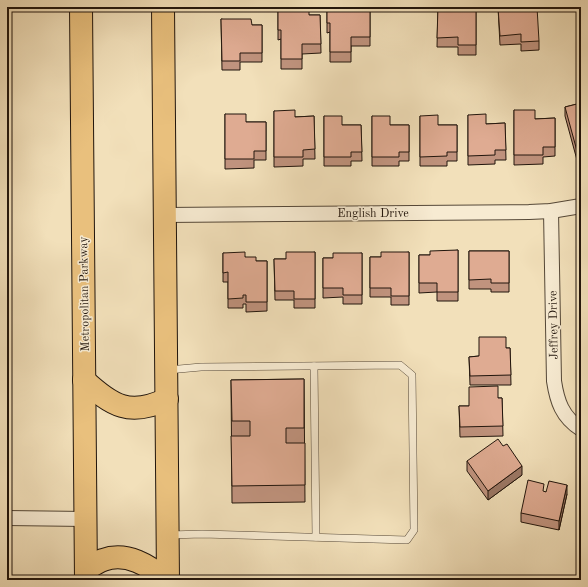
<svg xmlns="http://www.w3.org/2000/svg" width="588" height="587" font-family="'Old Standard TT',serif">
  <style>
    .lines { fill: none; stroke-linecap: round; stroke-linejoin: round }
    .service-casing { stroke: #554838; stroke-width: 8 }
    .minor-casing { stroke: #554838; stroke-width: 16 }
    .primary-casing { stroke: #21150c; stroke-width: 24 }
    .service { stroke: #f7ebd2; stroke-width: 7 }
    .minor { stroke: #f7ebd2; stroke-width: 14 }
    .primary { stroke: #e9c07d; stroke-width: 22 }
    .wall { fill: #c0937e; stroke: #21150c }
    .shaded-wall { fill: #9c7866; stroke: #21150c }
    .building { fill: #dfab92; stroke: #21150c }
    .labels { text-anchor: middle; stroke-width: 3; stroke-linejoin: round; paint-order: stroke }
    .street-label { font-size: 12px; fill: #21150c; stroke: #f7ebd2 }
  </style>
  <rect width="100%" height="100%" fill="#f2e0ba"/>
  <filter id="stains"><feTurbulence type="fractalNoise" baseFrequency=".005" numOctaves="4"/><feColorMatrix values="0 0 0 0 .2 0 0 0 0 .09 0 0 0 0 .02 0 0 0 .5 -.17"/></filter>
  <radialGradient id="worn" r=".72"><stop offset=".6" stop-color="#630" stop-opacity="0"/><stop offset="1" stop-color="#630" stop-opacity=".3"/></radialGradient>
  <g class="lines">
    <defs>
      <g id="service">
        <polyline points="314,366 316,537"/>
        <polyline points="168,370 201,367 400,365 412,375 414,530 407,540 202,534 170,535"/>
      </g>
      <g id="minor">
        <path d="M551,211l3,170c3,20 8,36 27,48"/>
        <polyline points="165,215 529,212 551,211 581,206"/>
        <polyline points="7,518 85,519"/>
      </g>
      <g id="primary">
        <polyline points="81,7 86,580"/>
        <polyline points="163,7 168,580"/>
        <path d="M84,380c28,26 46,37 83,19"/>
        <path d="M86,569c6,-3 11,-7 17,-9 24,-9 46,6 64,20"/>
      </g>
    </defs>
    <use href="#service" class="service-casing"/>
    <use href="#minor" class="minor-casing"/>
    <use href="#primary" class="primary-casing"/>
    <use href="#service" class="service"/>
    <use href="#minor" class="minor"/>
    <use href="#primary" class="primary"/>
  </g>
  <g class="wall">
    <polygon points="327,7 370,8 370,46 351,46 351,62 330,62 330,32 327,33"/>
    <polygon points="438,7 476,7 476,55 458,55 458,47 437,47"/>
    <polygon points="498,7 539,41 539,50 521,51 521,44 500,45"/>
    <polygon points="278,9 309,15 320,15 321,53 302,54 302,69 281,69 281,39 278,40"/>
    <polygon points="221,19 252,25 262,25 262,62 240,62 240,70 222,70"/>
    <polygon points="581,103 581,159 577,160 565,116 565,107"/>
    <polygon points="514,110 535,119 555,118 555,156 543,157 543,164 514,165"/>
    <polygon points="274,111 295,117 314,116 315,159 303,159 303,166 274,167"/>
    <polygon points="225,114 246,122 266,122 266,160 254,160 254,168 225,169"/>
    <polygon points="468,115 486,124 505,123 506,160 495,160 495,164 468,165"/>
    <polygon points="324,116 342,125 361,125 362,161 351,161 351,166 324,166"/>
    <polygon points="372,116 390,125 409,125 409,161 399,161 399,166 372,166"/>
    <polygon points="420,116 438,125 457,125 457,161 447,161 447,166 420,166"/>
    <polygon points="458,250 458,301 437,301 437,292 419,293 419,255 430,255"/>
    <polygon points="469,251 509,251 509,292 491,292 491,289 469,289"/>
    <polygon points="315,252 315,308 294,308 294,300 275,300 274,259 286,259"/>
    <polygon points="409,252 409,305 391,305 391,297 370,297 370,257 381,257"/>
    <polygon points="223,253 245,257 256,261 267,261 267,311 246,312 246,304 243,304 243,308 228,308 228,282 223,282"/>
    <polygon points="362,253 362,304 343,304 343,297 323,298 323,258 333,258"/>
    <polygon points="506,348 510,348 511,385 470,385 469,357 479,356"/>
    <polygon points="304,379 305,502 232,503 231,380"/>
    <polygon points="498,398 502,398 503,436 460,437 459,406 469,406"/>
    <polygon points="467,461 522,475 488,500 467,471"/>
    <polygon points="544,492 567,494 559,530 521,522 521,513"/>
  </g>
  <g class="shaded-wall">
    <polygon points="581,150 581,159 577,160 577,151"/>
    <polygon points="522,466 522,475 488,500 488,491"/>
    <polygon points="567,485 567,494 559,530 559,521"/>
  </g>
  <g class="building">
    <polygon points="327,7 359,7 359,8 370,8 370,37 351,37 351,52 330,52 330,23 327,23"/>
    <polygon points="438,7 476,7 476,45 458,45 458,37 437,38"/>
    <polygon points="498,7 537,7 539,41 521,42 521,34 500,36"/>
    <polygon points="278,9 309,9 309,15 320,15 321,44 302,44 302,59 281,59 281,30 278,30"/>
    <polygon points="221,19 251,19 252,25 262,25 262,53 240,53 240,61 222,61"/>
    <polygon points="581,103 581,150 577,151 565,107"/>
    <polygon points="295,110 295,117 314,116 315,149 303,150 303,157 274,157 274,111"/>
    <polygon points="514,110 535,110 535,119 555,118 555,147 543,147 543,155 514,155"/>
    <polygon points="225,114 246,114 246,122 266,122 266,151 254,151 254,159 225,159"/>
    <polygon points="486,114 486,124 505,123 506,150 495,150 495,155 468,156 468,115"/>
    <polygon points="438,115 438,125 457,125 457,152 447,152 447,156 420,157 420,116"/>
    <polygon points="324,116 342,116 342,125 361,125 362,152 351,152 351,157 324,157"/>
    <polygon points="372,116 390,116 390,125 409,125 409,152 399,152 399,157 372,157"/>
    <polygon points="458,250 458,292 437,292 437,283 419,283 419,255 430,255 430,251"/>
    <polygon points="469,251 509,251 509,283 491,283 491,279 469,280"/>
    <polygon points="245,252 245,257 256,257 256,261 267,261 267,302 246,302 246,295 243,295 243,298 228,299 228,272 223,273 223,253"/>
    <polygon points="286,252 315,252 315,299 294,299 294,291 275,291 274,259 286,259"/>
    <polygon points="381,252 409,252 409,296 391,296 391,288 370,288 370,257 381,257"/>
    <polygon points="333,253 362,253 362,295 343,295 343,288 323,288 323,258 333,258"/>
    <polygon points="479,337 506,337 506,348 510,348 511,375 470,376 469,357 479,356"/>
    <polygon points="304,379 304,428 286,428 286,443 305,443 305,485 232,486 231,436 250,436 250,421 232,421 231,380"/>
    <polygon points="498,386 498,398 502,398 503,426 460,427 459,406 469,406 469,387"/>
    <polygon points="498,439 503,446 507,444 522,466 488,491 467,461"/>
    <polygon points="528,480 544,484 543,491 546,492 549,481 567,485 559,521 521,513"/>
  </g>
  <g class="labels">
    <g class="street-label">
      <text x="373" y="217">English Drive</text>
      <text transform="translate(84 294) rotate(-91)" y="4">Metropolitan Parkway</text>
      <text transform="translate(553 325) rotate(-91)" y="4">Jeffrey Drive</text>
    </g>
  </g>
  <rect width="588" height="587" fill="none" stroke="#f2e0ba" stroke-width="24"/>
  <rect x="8" y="8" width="572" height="571" fill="none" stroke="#21150c" stroke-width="2"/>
  <rect x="12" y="12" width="564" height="563" fill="none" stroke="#21150c"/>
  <rect width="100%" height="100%" filter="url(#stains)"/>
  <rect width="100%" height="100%" fill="url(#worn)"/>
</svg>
